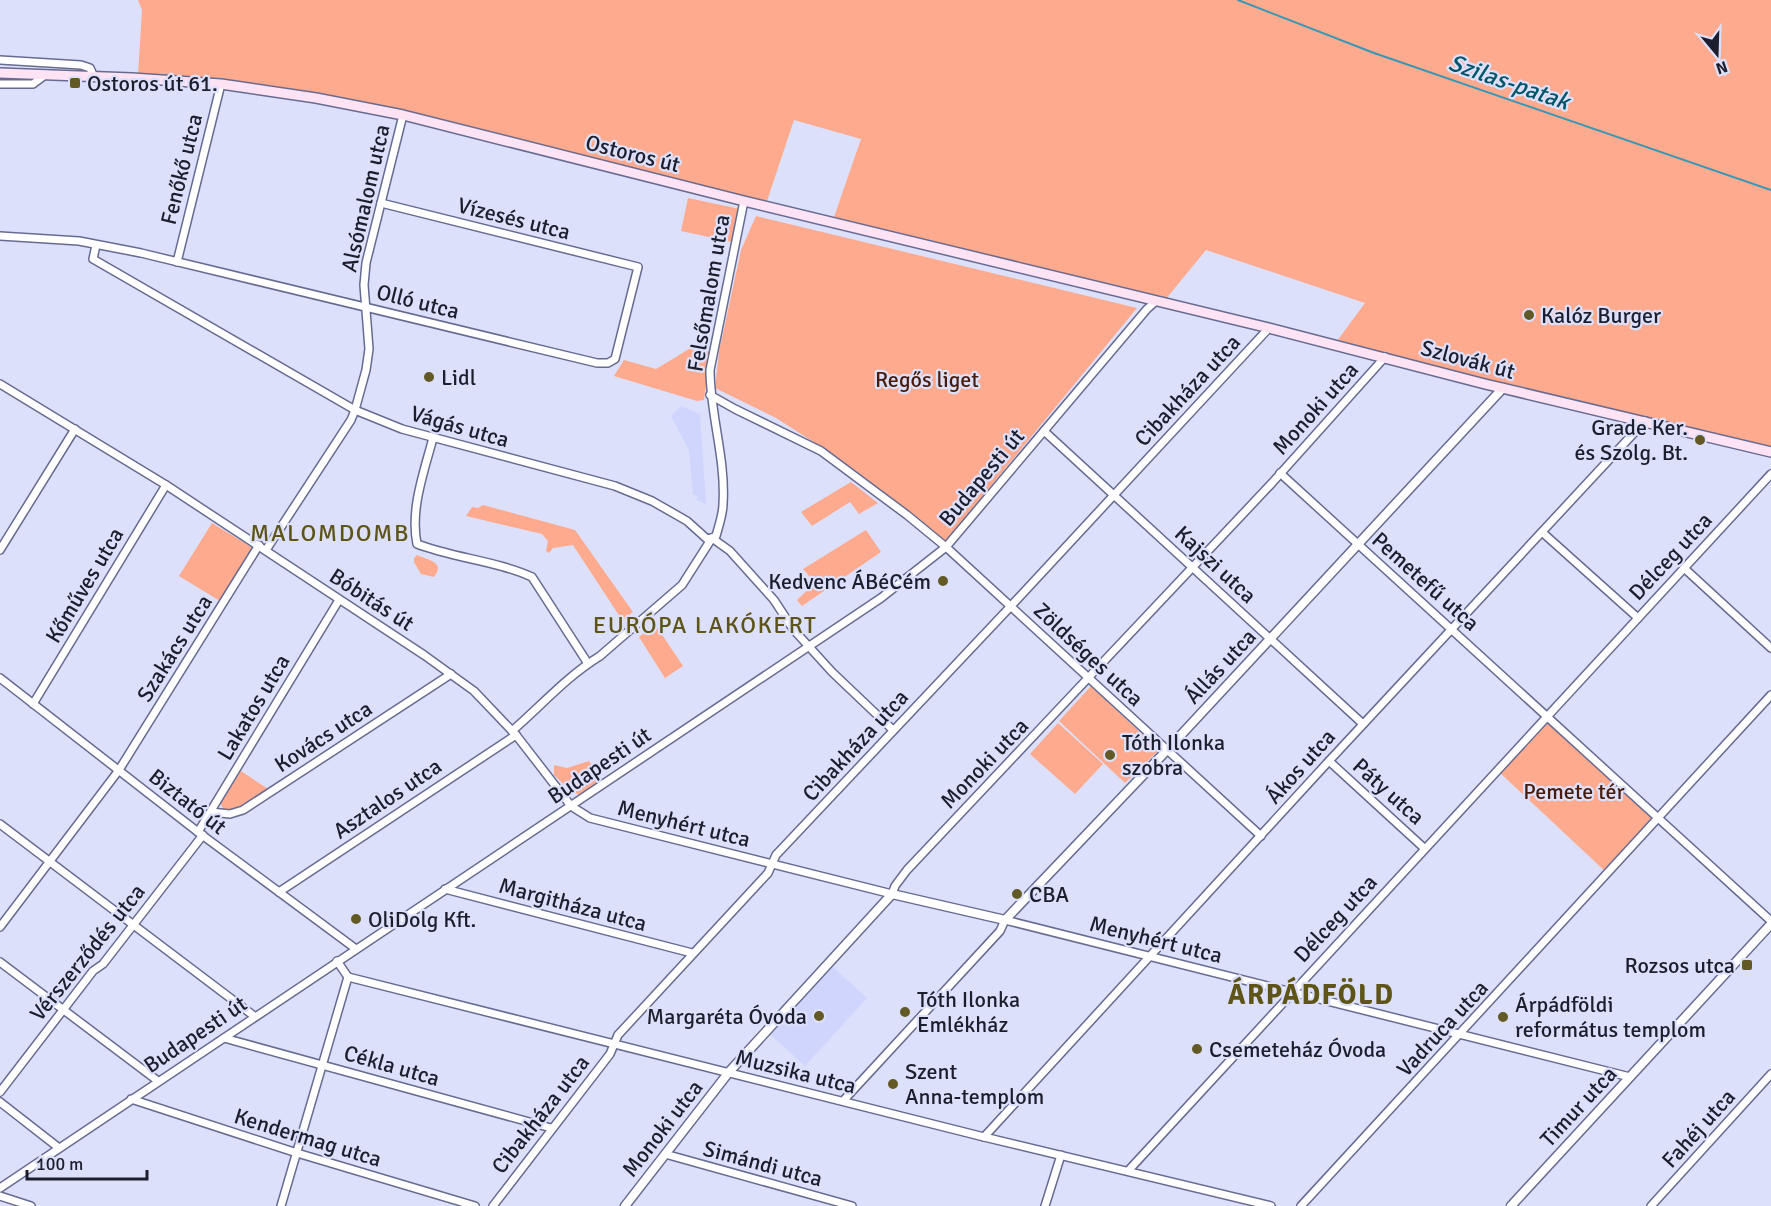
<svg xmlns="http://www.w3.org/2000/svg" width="1771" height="1206" font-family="Signika,sans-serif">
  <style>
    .built { fill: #d0d5fe }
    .green { fill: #feaa8e }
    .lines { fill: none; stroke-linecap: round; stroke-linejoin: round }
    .stream { stroke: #3698b6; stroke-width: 2 }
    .minor-casing { stroke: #676b91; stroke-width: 10 }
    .tertiary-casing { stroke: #676b91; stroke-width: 11 }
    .secondary-casing { stroke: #676b91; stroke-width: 12 }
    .minor { stroke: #fff; stroke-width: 7 }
    .tertiary { stroke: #fff; stroke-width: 8 }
    .secondary { stroke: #fde3f4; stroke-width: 9 }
    .poi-dot { fill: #625925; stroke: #dce0fa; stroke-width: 2 }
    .labels { text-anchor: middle; stroke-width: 4.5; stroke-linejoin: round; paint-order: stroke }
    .poi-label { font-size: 22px; fill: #1c1e2e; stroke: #dce0fa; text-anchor: start }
    .street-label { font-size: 22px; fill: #1c1e2e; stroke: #dce0fa }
    .park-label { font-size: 22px; fill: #491b0b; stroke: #dce0fa }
    .water-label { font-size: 24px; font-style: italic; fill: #005467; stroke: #dce0fa }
    .neighbourhood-label { font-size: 24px; letter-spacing: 1.5px; fill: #5e5417; stroke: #dce0fa }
    .district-label { font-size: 28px; font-weight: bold; letter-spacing: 1.5px; fill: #5e5417; stroke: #dce0fa }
  </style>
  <rect width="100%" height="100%" fill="#dce0fa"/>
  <g class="built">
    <polygon points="681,406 700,414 706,504 696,500 698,497 693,494 689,450 671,416"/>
    <polygon points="833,967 867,998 805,1066 771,1035"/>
  </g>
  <g class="green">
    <polygon points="138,0 1771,0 1771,447 1505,385 1337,341 1365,303 1206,250 1165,300 833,220 861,139 794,120 767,201 744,197 404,111 138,75 142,10"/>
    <polygon points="688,198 740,209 732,242 681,231"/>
    <polygon points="756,216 1137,308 944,543 823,448 776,418 715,388 719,352 741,250"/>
    <polygon points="689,349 711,352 704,400 697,401 614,376 624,360 656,369"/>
    <polygon points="851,482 878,503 859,514 850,502 812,526 801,512"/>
    <polygon points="483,505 575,530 633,612 622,620 573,545 553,548 549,553 546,551 548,541 542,534 466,516 472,507 478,508"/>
    <polygon points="212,523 253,548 220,601 179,576"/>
    <polygon points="866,530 881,552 802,606 797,600 815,583 803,569"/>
    <path d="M417,555c11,5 29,7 17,22l-13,-3 -7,-12v-4z"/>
    <polygon points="655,624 683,666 665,678 639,637"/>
    <polygon points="1091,686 1159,750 1125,783 1059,721"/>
    <polygon points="1547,716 1659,819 1608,874 1497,770"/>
    <polygon points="1058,723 1103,764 1075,794 1030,754"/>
    <polygon points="589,761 602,780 579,795 570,790 554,775 554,765 567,768"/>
    <polygon points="241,771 268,789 238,810 224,810 220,803"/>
  </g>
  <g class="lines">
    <polyline class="stream" points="1238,0 1374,53 1771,190"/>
    <defs>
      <g id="minor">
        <polyline points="0,60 81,65 90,68 94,77"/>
        <polyline points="0,84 33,84 45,75"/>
        <polyline points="0,236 79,241 141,253 597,363 608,363 615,359 638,267 381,203"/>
        <polyline points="96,245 93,259 355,410 402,429 615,486 652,501 687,521 707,539 712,538 730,551 774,600 793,629 832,672 893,730"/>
        <polyline points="177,262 221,84"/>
        <polyline points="0,384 166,485 424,655 474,691 516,735 571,806 590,818 892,894 895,886 907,870 1272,483 1385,357"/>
        <polyline points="710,395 735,409 821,451 907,515 946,547 1261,836"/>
        <polyline points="1044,431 1363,724"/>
        <path d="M433,438c-9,34 -23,71 -16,106 37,14 80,17 115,33l55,85"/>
        <polyline points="1280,473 1771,921"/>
        <polyline points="1543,533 1638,618"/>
        <polyline points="0,550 75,429"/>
        <polyline points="266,550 351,420 355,410 366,370 369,349 364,285 366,263 403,115"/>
        <polyline points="1684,568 1771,648"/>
        <polyline points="0,678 198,832 356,949"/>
        <polyline points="33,704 166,485"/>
        <path d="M512,731c30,-26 54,-54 88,-75l82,-71 30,-47 4,-2c3,-11 7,-22 7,-32 3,-45 -13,-90 -13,-134l34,-169"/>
        <polyline points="1329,761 1424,848"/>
        <polyline points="211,812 230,814 243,810 451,674"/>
        <polyline points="0,824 254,1016"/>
        <polyline points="198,832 339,600"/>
        <polyline points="445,889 692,953"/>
        <polyline points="279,892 516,735"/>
        <polyline points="0,927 119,770 259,545"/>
        <polyline points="0,962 158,1081"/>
        <polyline points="348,977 984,1137 1271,1206"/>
        <polyline points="224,1038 551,1128"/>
        <polyline points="0,1092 93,971 103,964 203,835"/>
        <polyline points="131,1099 297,1153 475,1206"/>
        <polyline points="843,1101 1000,931 1005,920 1630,1077"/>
        <polyline points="0,1102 59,1148"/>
        <polyline points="984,1137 1329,761 1645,421"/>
        <polyline points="665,1154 852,1206"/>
        <polyline points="1128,1171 1771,474"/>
        <polyline points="0,1188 881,598 946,547 1147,309 1156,301"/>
        <polyline points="0,1196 31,1206"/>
        <polyline points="281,1206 348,977 337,961"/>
        <polyline points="493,1206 610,1054 618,1035 768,873 776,855 1011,606 1269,328"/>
        <polyline points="1045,1206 1061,1155"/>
        <polyline points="1301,1206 1771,695"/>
        <polyline points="1651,1206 1771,1074"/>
      </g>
      <g id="tertiary">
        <polyline points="625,1206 729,1072 892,894 1005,920 1167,750 1503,388"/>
        <polyline points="1511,1206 1771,924"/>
      </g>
      <polyline id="secondary" points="0,73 132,78 221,84 316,98 403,115 744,201 1269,328 1485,384 1771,452"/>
    </defs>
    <use href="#minor" class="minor-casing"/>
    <use href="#tertiary" class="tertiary-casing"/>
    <use href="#secondary" class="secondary-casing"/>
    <use href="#minor" class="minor"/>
    <use href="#tertiary" class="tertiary"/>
    <use href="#secondary" class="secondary"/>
  </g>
  <g class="poi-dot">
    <rect x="69" y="77" width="12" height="12" rx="3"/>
    <circle cx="1529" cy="315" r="6"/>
    <circle cx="429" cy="377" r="6"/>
    <circle cx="1700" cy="440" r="6"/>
    <circle cx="943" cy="581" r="6"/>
    <circle cx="1110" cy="755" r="6"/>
    <circle cx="1017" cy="894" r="6"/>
    <circle cx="356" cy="919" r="6"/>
    <rect x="1741" y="959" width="12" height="12" rx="3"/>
    <circle cx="905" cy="1012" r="6"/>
    <circle cx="819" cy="1016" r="6"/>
    <circle cx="1503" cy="1017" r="6"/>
    <circle cx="1197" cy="1049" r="6"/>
    <circle cx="893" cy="1084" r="6"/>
  </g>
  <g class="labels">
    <g class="poi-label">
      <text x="87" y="91">Ostoros út 61.</text>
      <text x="1541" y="323">Kalóz Burger</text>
      <text x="441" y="385">Lidl</text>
      <text x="1688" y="435" text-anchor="end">Grade Ker.<tspan x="1688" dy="25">és Szolg. Bt.</tspan></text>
      <text x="931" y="589" text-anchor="end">Kedvenc ÁBéCém</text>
      <text x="1122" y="750">Tóth Ilonka<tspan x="1122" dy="25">szobra</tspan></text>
      <text x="1029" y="902">CBA</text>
      <text x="368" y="927">OliDolg Kft.</text>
      <text x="1735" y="973" text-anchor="end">Rozsos utca</text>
      <text x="917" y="1007">Tóth Ilonka<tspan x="917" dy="25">Emlékház</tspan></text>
      <text x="1515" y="1012">Árpádföldi<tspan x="1515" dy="25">református templom</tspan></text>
      <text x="807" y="1024" text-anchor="end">Margaréta Óvoda</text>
      <text x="1209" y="1057">Csemeteház Óvoda</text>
      <text x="905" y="1079">Szent<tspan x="905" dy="25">Anna-templom</tspan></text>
    </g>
    <g class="street-label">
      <text transform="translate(633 153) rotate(14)" y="8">Ostoros út</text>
      <text transform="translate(181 169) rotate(-76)" y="8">Fenőkő utca</text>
      <text transform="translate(365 198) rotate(-77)" y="8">Alsómalom utca</text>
      <text transform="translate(514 218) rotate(14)" y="8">Vízesés utca</text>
      <text transform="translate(708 293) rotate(-80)" y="8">Felsőmalom utca</text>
      <text transform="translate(418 301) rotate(14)" y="8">Olló utca</text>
      <text transform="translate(1468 359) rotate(15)" y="8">Szlovák út</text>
      <text transform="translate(1187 390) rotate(-47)" y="8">Cibakháza utca</text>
      <text transform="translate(1315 408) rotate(-48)" y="8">Monoki utca</text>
      <text transform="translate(460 426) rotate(16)" y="8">Vágás utca</text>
      <text transform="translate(981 477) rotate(-50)" y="8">Budapesti út</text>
      <text transform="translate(1670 556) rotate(-47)" y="8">Délceg utca</text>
      <text transform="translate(1216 564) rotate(43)" y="8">Kajszi utca</text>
      <text transform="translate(1426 581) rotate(42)" y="8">Pemetefű utca</text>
      <text transform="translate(84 585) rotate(-59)" y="8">Kőműves utca</text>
      <text transform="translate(372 599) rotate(33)" y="8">Bóbitás út</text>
      <text transform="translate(174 648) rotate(-58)" y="8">Szakács utca</text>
      <text transform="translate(1089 654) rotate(43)" y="8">Zöldséges utca</text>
      <text transform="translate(1220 666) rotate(-47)" y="8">Állás utca</text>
      <text transform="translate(253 707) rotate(-59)" y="8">Lakatos utca</text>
      <text transform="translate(323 736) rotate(-33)" y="8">Kovács utca</text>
      <text transform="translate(855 745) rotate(-47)" y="8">Cibakháza utca</text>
      <text transform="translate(984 763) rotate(-46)" y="8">Monoki utca</text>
      <text transform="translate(599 765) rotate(-34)" y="8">Budapesti út</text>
      <text transform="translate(1300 766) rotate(-48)" y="8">Ákos utca</text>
      <text transform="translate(1389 791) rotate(42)" y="8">Páty utca</text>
      <text transform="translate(387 798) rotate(-34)" y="8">Asztalos utca</text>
      <text transform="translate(188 801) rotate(38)" y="8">Biztató út</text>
      <text transform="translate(684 823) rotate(14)" y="8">Menyhért utca</text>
      <text transform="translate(573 904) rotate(15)" y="8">Margitháza utca</text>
      <text transform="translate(1335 918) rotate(-47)" y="8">Délceg utca</text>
      <text transform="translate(1156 939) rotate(14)" y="8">Menyhért utca</text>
      <text transform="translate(87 952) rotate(-51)" y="8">Vérszerződés utca</text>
      <text transform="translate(1442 1028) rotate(-47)" y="8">Vadruca utca</text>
      <text transform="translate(195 1034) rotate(-34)" y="8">Budapesti út</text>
      <text transform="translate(392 1065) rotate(16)" y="8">Cékla utca</text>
      <text transform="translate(796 1071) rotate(14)" y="8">Muzsika utca</text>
      <text transform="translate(1578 1106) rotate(-47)" y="8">Timur utca</text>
      <text transform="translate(540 1114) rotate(-52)" y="8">Cibakháza utca</text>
      <text transform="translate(662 1128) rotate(-52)" y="8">Monoki utca</text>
      <text transform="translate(1698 1128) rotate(-48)" y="8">Fahéj utca</text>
      <text transform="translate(308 1137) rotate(17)" y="8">Kendermag utca</text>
      <text transform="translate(763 1163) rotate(15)" y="8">Simándi utca</text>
    </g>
    <g class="park-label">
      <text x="927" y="387">Regős liget</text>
      <text x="1574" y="799">Pemete tér</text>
    </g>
    <g class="water-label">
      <text transform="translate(1509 82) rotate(19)" y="8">Szilas-patak</text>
    </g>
    <g class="neighbourhood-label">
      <text x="330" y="541">MALOMDOMB</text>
      <text x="705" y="633">EURÓPA LAKÓKERT</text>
    </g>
    <g class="district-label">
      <text x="1311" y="1004">ÁRPÁDFÖLD</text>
    </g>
  </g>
  <g transform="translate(1717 54) rotate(161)" stroke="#dce0fa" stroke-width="4.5" paint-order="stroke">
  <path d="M0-4.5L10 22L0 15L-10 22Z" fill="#1c1e2e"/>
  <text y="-9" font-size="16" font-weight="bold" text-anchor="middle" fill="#1c1e2e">N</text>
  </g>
  <path d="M27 1170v9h120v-9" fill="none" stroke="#1c1e2e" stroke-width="3"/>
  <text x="36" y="1170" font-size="18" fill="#1c1e2e" stroke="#dce0fa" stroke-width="4.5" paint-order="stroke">100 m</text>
</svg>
